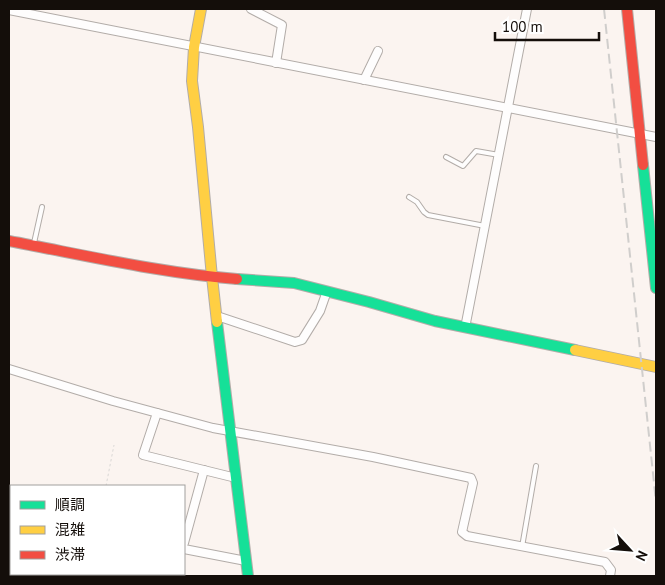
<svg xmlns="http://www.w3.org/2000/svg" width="665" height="585" font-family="'PT Sans','Noto Sans JP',sans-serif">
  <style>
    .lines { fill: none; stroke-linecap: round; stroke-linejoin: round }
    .stream { stroke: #7ecad8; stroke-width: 2 }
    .lane-casing { stroke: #b2aca8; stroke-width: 6 }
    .street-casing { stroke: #b2aca8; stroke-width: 10 }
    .fast-casing { stroke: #b2aca8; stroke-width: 12 }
    .slow-casing { stroke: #b2aca8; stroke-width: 12 }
    .jam-casing { stroke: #b2aca8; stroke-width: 12 }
    .path { stroke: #dad8d6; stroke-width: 1; stroke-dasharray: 2.5 2.5; stroke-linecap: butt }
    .lane { stroke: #fefdfd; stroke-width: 4 }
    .street { stroke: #fefdfd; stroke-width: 8 }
    .fast { stroke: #16e098; stroke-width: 10 }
    .slow { stroke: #ffcf43; stroke-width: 10 }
    .jam { stroke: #f24e42; stroke-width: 10 }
    .rail { stroke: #d0cecc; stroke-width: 2; stroke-dasharray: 10 5; stroke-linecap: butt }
  </style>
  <rect width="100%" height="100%" fill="#fbf4f0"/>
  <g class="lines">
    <g class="stream">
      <polyline points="9,538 11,550"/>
      <polyline points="16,574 17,576"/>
    </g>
    <defs>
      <g id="lane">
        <polyline points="446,157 463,166 476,151 499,155"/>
        <polyline points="409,197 417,202 424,212 428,215 485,226"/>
        <polyline points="34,243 42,207"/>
        <polyline points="522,547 536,466"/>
      </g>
      <g id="street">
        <polyline points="251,9 282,25 276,63"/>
        <polyline points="9,10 656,137"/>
        <polyline points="364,80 378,51"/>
        <polyline points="217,316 295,342 302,340 320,311 327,291"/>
        <polyline points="465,328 527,9"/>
        <polyline points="9,369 113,401 213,428 373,457 471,478 473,483 462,532 467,536 605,562 611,570 610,576"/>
        <polyline points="157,413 143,455 236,478"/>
        <polyline points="9,509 11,520"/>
        <polyline points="184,543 204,470"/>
        <polyline points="184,549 246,561"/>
        <polyline points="22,574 22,576"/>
      </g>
      <g id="fast">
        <polyline points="643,165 656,288"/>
        <polyline points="237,279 294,283 369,302 435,321 575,350"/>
        <polyline points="217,322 248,576"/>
      </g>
      <g id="slow">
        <polyline points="201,9 194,47 192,81 198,127 212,277 217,322"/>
        <polyline points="575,350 656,367"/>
      </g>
      <g id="jam">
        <polyline points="627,9 643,165"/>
        <path d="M9,241c75,14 152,32 228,38"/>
      </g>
    </defs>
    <use href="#lane" class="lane-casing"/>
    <use href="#street" class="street-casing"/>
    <use href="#fast" class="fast-casing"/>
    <use href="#slow" class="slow-casing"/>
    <use href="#jam" class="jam-casing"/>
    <polyline class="path" points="106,486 114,445"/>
    <use href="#lane" class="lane"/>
    <use href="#street" class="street"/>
    <use href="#fast" class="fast"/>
    <use href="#slow" class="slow"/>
    <use href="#jam" class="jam"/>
    <polyline class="rail" points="604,9 656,502"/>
  </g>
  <rect width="665" height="585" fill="none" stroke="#140e0a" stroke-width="20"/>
  <rect x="10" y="485" width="175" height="90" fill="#ffffff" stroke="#a19f9d"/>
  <rect x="20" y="501" width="25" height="8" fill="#16e098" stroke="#a19f9d"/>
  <text x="55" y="510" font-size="15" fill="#140e0a">順調</text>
  <rect x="20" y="526" width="25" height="8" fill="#ffcf43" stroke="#a19f9d"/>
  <text x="55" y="535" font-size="15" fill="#140e0a">混雑</text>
  <rect x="20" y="551" width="25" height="8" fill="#f24e42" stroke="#a19f9d"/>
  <text x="55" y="560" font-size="15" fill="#140e0a">渋滞</text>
  <g transform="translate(630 550) rotate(116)" stroke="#ffffff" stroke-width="4" paint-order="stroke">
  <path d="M0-4L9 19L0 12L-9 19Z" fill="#140e0a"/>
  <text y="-8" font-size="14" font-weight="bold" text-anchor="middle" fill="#140e0a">N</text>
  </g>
  <path d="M495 32v8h104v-8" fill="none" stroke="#140e0a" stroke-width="2.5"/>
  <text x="502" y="32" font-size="15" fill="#140e0a" stroke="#ffffff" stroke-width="4" paint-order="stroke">100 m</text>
</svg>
